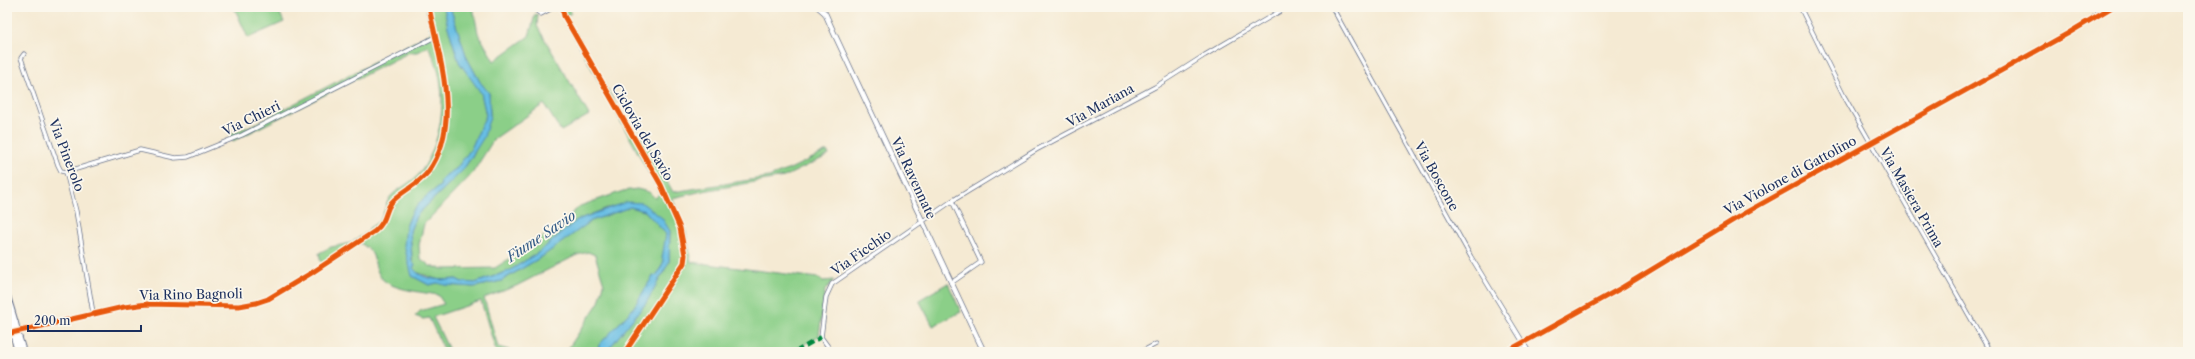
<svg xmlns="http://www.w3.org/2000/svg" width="2195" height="359" font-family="'Libre Caslon Text',serif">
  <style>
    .green { fill: #8bcf88; stroke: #537f73 }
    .water { fill: #67bee4; stroke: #4176a1 }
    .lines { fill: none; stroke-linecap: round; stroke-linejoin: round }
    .street-casing { stroke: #677087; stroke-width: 5 }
    .secondary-casing { stroke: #677087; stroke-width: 6 }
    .highway-casing { stroke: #677087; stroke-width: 8 }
    .street { stroke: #fff; stroke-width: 3.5 }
    .secondary { stroke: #fff; stroke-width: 4.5 }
    .highway { stroke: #fff; stroke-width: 6 }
    .highway-bridge-casing { stroke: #677087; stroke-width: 8; stroke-linecap: butt }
    .highway-bridge { stroke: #fff; stroke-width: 6 }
    .quiet { stroke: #00873e; stroke-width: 4; stroke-dasharray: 8 4; stroke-linecap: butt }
    .cycleway-casing { stroke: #fbf7ec; stroke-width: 8 }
    .cycleway { stroke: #e8590c; stroke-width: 5 }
    .labels { text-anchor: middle; stroke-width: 3.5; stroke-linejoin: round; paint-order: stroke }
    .street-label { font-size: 13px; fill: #1b2f5e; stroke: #fbf7ec }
    .water-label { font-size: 14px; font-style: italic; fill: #325a86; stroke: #fbf7ec }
  </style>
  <rect width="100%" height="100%" fill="#fbf7ec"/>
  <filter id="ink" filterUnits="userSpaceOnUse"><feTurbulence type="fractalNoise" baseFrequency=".025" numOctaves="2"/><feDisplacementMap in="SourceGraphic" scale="8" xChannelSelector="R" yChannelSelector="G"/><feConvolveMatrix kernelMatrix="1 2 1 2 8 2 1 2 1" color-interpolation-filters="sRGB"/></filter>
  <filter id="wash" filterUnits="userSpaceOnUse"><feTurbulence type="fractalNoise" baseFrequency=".012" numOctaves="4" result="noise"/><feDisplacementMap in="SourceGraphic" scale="16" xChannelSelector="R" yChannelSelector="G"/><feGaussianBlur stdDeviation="0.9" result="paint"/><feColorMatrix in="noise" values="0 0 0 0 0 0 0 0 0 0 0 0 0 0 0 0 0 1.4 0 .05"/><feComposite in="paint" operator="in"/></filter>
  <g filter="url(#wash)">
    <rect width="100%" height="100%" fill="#f5ead3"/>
    <g class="green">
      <polygon points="234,7 277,7 284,22 248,38"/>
      <path d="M426,7h18l4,20 11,35 22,30 5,23 -15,34 -15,20 -10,6 -5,10 -18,14 -11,13 -6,15 6,49 17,9 8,-2 8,2 29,2 27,-6 42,-25 48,-35 39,-14 15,4 21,23 -2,27 -7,14 -4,1 -21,34 -33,35 -1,7h-32l33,-50 5,-18 -9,-29 -7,-3 -11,3 -61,31 -32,12 14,49 11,3v2h-12l-2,-4 -14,-47 -48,16 17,35h-5l-16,-34 -6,1 -8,-3 5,-5 24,-7 -6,-9c-15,-3 -50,-5 -58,-19 -9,-15 -1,-22 -20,-33l-33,21 -6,-2 -2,-9 12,-6 20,-4 18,-12v-3c3,-2 8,-5 10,-7 6,-7 6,-18 12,-25 9,-9 21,-13 29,-23 25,-34 30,-90 8,-127l-11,6h-7l-177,89 -3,-7 23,-9 178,-92z"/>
      <polygon points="450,7 473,7 478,33 494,61 529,36 535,15 538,14 537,26 589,115 561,131 544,104 494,139 472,174 424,224 419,245 420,258 430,266 443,269 495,268 554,230 580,206 623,191 637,189 649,192 655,198 660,193 563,16 561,7 568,7 571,13 565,16 636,140 643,136 673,192 769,177 790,169 827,151 829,155 784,177 703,191 672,198 686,233 691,262 818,278 823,281 834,280 825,290 819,336 791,352 606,352 646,303 669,262 670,231 642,203 607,208 577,220 539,252 509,271 475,283 462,282 456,279 439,280 416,272 413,268 410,231 416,216 463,170 474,154 490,116 489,93 480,82 467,58"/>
      <polygon points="948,283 961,312 933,326 919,300"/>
    </g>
    <path class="water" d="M444,7h6l17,51 13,24 9,11 1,23 -6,21 -21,33 -47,46 -6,15 2,31 3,3 -2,3c8,12 30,13 43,11l6,3 13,1 34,-12 30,-19 38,-32 49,-18 16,1 20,15 8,13 -1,31 -23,41 -40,49h-8l1,-7 33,-35 21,-34 4,-1 7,-14 -2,-3 4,-24 -21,-23 -15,-4 -39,14 -48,35 -42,25 -27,6 -29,-2 -8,-2 -8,2 -17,-9 -8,-31 2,-18 6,-15 11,-13 18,-14 -1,-3 6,-7 10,-6 15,-20 15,-34 -5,-22 -22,-31 -11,-35z"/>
  </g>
  <g filter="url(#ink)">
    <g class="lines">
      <defs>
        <g id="street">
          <polyline points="531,7 541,14 554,7"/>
          <polyline points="1332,7 1471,257 1529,352"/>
          <polyline points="1800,7 1844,96 1990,352"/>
          <polyline points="2093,17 2102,7"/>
          <polyline points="24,54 21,58 58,165 61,171 66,172 76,211 93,313"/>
          <polyline points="66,172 140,150 175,158 188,157 242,135 435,37"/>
          <polyline points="951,283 981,262 952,201"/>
          <polyline points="7,334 124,307 147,304 239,306 256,303 268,299 313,272 362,240"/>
          <polyline points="832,352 821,337 826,297 832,284 952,201 1036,150 1155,87 1205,55 1287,7"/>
          <polyline points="1141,352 1156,344"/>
          <polyline points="1506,352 1623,287 1745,213 2067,34 2112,7"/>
        </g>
        <polyline id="secondary" points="818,7 825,13 833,31 984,352"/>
        <g id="highway">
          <polyline points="7,296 15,323"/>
          <polyline points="7,312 10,324"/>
          <polyline points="19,339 23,352"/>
          <polyline points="15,340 18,352"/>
        </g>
      </defs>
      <use href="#street" class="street-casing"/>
      <use href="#secondary" class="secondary-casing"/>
      <use href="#highway" class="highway-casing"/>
      <use href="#street" class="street"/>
      <use href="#secondary" class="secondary"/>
      <use href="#highway" class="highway"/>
      <defs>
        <g id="highway-bridge">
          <polyline points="15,323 19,339"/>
          <polyline points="10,324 15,340"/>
        </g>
      </defs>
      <use href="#highway-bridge" class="highway-bridge-casing"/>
      <use href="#highway-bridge" class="highway-bridge"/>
      <polyline class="quiet" points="795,352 821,337"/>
      <defs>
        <g id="cycleway">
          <polyline points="562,7 564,16 661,185 680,228 685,255 684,263 625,352"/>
          <path d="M7,334l117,-27 23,-3 92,2 17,-3 12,-4 45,-27 62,-41c13,-12 9,-18 16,-28 10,-12 26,-17 37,-31 35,-48 11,-113 1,-165"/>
          <polyline points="1506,352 1623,287 1745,213 2067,34 2112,7"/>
        </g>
      </defs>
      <use href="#cycleway" class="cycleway-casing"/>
      <use href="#cycleway" class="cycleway"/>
    </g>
  </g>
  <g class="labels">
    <g class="street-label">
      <text transform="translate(1100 105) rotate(-29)" y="5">Via Mariana</text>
      <text transform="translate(251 118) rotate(-26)" y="5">Via Chieri</text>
      <text transform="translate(643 132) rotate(60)" y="5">Ciclovia del Savio</text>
      <text transform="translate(67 155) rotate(69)" y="5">Via Pinerolo</text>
      <text transform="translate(1790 175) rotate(-29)" y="5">Via Violone di Gattolino</text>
      <text transform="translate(1437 176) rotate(61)" y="5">Via Boscone</text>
      <text transform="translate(914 178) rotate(65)" y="5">Via Ravennate</text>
      <text transform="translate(1912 197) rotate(60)" y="5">Via Masiera Prima</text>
      <text transform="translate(861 252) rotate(-35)" y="5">Via Ficchio</text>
      <text transform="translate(191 294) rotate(-1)" y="5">Via Rino Bagnoli</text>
    </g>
    <g class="water-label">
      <text transform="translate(541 236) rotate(-34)" y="5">Fiume Savio</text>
    </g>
  </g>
  <rect width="2195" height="359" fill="none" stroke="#fbf7ec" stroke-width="24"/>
  <path d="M28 325v6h113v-6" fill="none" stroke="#1b2f5e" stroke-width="2"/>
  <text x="34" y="325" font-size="12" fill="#1b2f5e" stroke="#fbf7ec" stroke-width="3" paint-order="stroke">200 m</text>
</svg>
